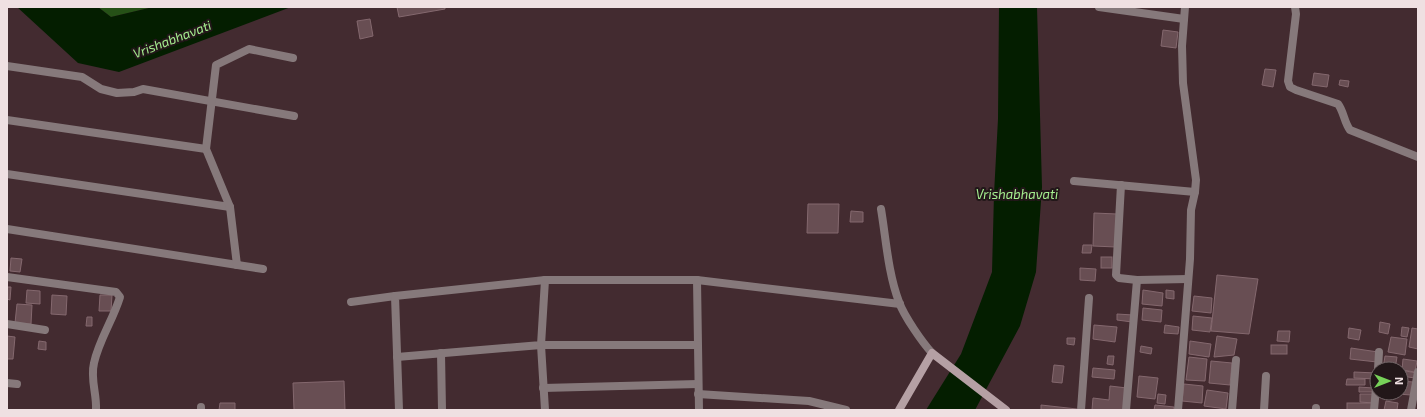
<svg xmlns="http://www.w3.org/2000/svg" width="1425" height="417" font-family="'Exo 2',sans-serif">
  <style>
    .green { fill: #265117 }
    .water { fill: #041e00 }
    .building { fill: #684e53; stroke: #84686e }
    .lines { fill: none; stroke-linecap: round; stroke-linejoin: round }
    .street { stroke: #86797b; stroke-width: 8 }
    .secondary { stroke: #b5a0a4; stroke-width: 8 }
    .labels { text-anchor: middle; stroke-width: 4; stroke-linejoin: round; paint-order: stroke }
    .water-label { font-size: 13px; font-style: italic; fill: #a6ef90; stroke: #221719 }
  </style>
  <rect width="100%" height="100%" fill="#432b30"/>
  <polygon class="green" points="98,7 153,7 111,17"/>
  <g class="water">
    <polygon points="17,7 98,7 111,17 153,7 291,7 119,72 78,63"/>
    <polygon points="999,7 1037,7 1042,187 1036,272 1020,326 975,410 926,410 961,354 992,272 994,194 998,119"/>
  </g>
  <g class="building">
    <polygon points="397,7 445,7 445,9 399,17"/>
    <polygon points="370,19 373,36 360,39 357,21"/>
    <polygon points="1163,30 1178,32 1176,48 1161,46"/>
    <polygon points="1265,69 1276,70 1273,87 1262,85"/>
    <polygon points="1314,73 1329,75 1327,87 1312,85"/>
    <polygon points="1340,80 1349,81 1348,87 1339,85"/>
    <polygon points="808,204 839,204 838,233 807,233"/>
    <polygon points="851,211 863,212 863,222 850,222"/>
    <polygon points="1094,213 1117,214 1116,247 1093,246"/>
    <polygon points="1083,245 1092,245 1091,253 1082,253"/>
    <rect x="1101" y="257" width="11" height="11"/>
    <polygon points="11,258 22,259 20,272 10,271"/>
    <polygon points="1080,268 1096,269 1095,281 1080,280"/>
    <polygon points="1217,275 1258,279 1249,334 1211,331"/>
    <polygon points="7,287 11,287 10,300 7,299"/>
    <polygon points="27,290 40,291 40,304 26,303"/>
    <polygon points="1143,290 1163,293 1162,306 1142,304"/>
    <polygon points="1166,290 1174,291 1174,299 1166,298"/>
    <polygon points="52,295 67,296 66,315 51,314"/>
    <polygon points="100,295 112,295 111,311 99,311"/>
    <polygon points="1194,296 1212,298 1211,313 1192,311"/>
    <polygon points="17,304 32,305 31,324 15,323"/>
    <polygon points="1143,308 1162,310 1161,322 1142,320"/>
    <polygon points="1117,314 1133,315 1132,322 1117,320"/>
    <polygon points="1193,316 1212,318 1210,332 1192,330"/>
    <polygon points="87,317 92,317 92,326 86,326"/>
    <polygon points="1380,322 1390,324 1388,334 1379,332"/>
    <polygon points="1094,325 1117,327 1115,342 1093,339"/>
    <polygon points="1165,325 1179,327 1178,334 1164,333"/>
    <polygon points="1402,327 1409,328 1407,337 1401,336"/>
    <polygon points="1349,328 1361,330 1359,340 1348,338"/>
    <polygon points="1412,328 1418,329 1418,349 1409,347"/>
    <polygon points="1278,331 1290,331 1289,342 1277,341"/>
    <polygon points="7,336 15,337 13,359 7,359"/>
    <polygon points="1217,336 1237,339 1234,355 1214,357"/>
    <polygon points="1391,337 1407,339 1405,355 1388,352"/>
    <polygon points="1067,338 1075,338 1074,345 1067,344"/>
    <polygon points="39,341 46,342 46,350 38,349"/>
    <polygon points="1190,341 1211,344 1209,357 1189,354"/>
    <rect x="1271" y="345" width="16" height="9"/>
    <polygon points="1141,346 1152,348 1151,354 1140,352"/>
    <polygon points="1351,348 1378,352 1377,362 1350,359"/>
    <polygon points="1108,356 1114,356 1113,365 1107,364"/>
    <polygon points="1385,356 1397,357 1395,369 1383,369"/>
    <polygon points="1189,357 1207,359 1205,381 1186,380"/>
    <polygon points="1403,359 1417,361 1415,372 1402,370"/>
    <polygon points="1211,361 1232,363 1230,385 1209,383"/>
    <polygon points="1054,365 1064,366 1062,383 1052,382"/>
    <polygon points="1093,368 1115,370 1114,379 1092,377"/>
    <polygon points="1401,370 1416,373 1415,378 1401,376"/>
    <polygon points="1354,372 1376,373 1376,379 1354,378"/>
    <polygon points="1139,376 1158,378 1155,399 1137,397"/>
    <polygon points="1347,379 1365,379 1365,385 1346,385"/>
    <polygon points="344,381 345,410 294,410 293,383"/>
    <polygon points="1401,381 1413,382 1411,395 1398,394 1401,393"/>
    <polygon points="1184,384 1203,386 1202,403 1182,401"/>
    <polygon points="1110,386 1127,388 1124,410 1092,410 1093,398 1109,400"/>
    <polygon points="1359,387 1373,388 1373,392 1359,392"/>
    <polygon points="1207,390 1228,393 1226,409 1204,406"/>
    <polygon points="1158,394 1166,395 1165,404 1157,403"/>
    <polygon points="1360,394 1373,394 1373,403 1360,402"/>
    <polygon points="1386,401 1398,403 1397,410 1384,410"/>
    <polygon points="220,403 235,403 235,410 219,410"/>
    <rect x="1347" y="403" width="25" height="7"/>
    <polygon points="1041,405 1077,409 1077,410 1041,410"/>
    <polygon points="1155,405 1174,407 1174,410 1154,410"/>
  </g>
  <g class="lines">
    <g class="street">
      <polyline points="1099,7 1184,19"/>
      <path d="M1295,7l1,7 -8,67 2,6 6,3 42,14c6,8 6,18 12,26l68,27"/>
      <polyline points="7,66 82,77 101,89 117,93 134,92 143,89 294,116"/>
      <polyline points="7,120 206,149"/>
      <polyline points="7,174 230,207"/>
      <polyline points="1074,181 1195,192"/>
      <polyline points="1121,185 1116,275 1119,278 1137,280 1188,279"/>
      <path d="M881,209c5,30 7,64 18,93 5,14 23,40 33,51"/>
      <polyline points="7,229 263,269"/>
      <polyline points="237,265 230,207 206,149 216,65 249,49 293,58"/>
      <path d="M7,277l109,15 4,5c-7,23 -21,43 -26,66 -4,16 3,31 2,47"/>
      <polyline points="697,280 900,304"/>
      <polyline points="351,302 395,296"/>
      <polyline points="7,324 45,330"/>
      <polyline points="441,353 442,410"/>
      <polyline points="397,357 541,345 545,280"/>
      <polyline points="1378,369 1379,352"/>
      <polyline points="7,383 17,384"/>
      <polyline points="543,388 698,384"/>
      <polyline points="698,394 809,401 846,410"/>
      <polyline points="201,410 201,407"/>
      <polyline points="399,410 395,296 545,280 697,280 699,410"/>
      <polyline points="545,410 541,345 697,345"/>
      <polyline points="1081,410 1089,298"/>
      <polyline points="1126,410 1137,280"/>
      <polyline points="1178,410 1190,259 1191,210 1195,192 1196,180 1183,83 1182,46 1185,7"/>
      <polyline points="1232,410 1236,360"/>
      <polyline points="1264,410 1266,376"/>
      <polyline points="1316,410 1316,408"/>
      <polyline points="1374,410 1377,377"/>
      <polyline points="1411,410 1418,372"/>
    </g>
    <polyline class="secondary" points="899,410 932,353 1006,410"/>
  </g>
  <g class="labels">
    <g class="water-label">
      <text transform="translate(172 39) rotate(-21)" y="5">Vrishabhavati</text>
      <text x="1017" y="199">Vrishabhavati</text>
    </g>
  </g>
  <rect width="1425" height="417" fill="none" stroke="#efe0e2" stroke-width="16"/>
  <g transform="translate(1389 381) rotate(90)"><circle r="19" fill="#221719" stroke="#746769"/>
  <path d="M0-3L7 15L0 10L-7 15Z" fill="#77d259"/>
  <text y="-6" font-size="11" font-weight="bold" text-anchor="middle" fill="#efe0e2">N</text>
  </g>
</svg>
